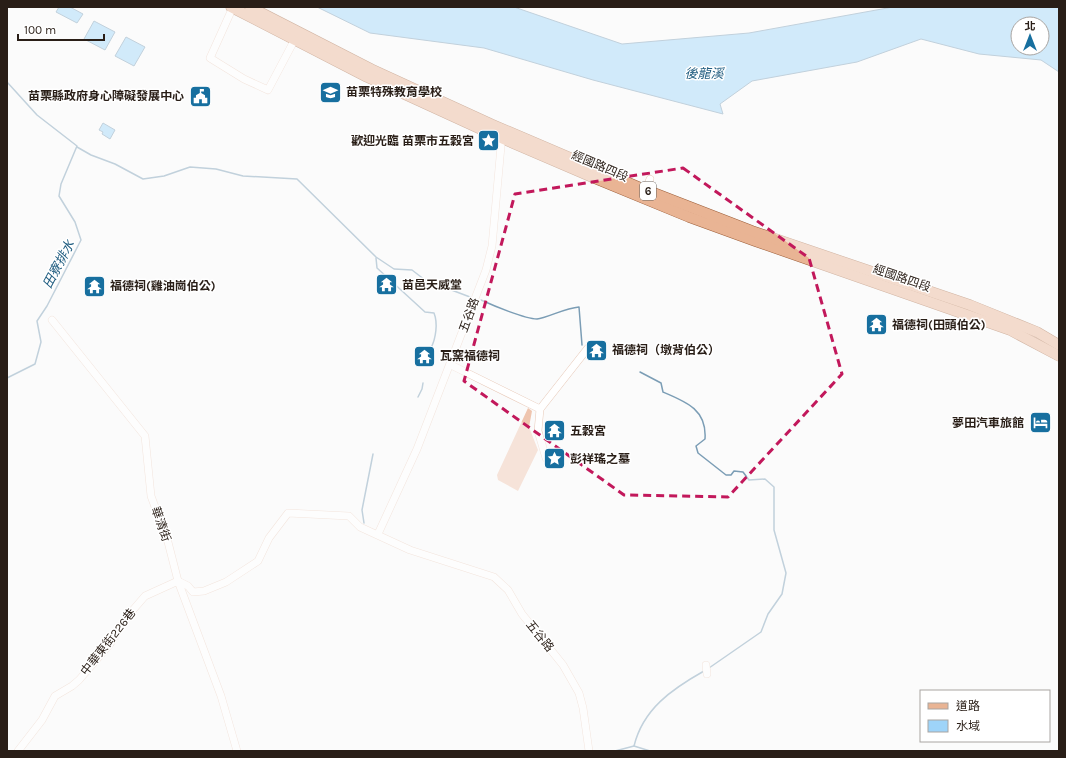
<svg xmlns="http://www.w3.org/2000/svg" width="1066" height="758" font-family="Karla,'Noto Sans TC',sans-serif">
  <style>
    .green { fill: #efc5af }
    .water { fill: #9ed4f9; stroke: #7b9db5; fill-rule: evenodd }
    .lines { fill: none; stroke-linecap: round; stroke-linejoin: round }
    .stream { stroke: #7b9db5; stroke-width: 1.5 }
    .street-casing { stroke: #e8c9b8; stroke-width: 8 }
    .primary-casing { stroke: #9d5f3a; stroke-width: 11 }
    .street { stroke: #fff; stroke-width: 7 }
    .primary { stroke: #e9b494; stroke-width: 10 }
    .marked { fill: none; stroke: #c2185b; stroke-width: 3; stroke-dasharray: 8 5; stroke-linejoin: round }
    .labels { text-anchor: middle; stroke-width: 3; stroke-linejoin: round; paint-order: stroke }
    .shield { fill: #fff; stroke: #69625d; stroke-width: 1 }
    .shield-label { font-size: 11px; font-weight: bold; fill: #291e17 }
    .poi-label { font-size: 12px; font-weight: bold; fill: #291e17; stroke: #fff; text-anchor: start }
    .street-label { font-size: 12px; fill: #291e17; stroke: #fff }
    .water-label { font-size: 13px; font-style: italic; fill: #205d80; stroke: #fff }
  </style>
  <rect width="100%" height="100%" fill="#fbfbfb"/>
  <polygon class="green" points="528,408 532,411 529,427 538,450 518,491 498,480 497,475"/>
  <g class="water">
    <polygon points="59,7 70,7 83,14 77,23 56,12"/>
    <path d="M317,7h197l108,37 127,-11 144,-26h166v65l-18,-12 -62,-6 -58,-15 -64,23 -105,19 -32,23 3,10 -130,-34 -109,-32 -114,-15zM1018,24h24v24h-24z"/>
    <polygon points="94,21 115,32 105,50 84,39"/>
    <polygon points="126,37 145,47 134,66 115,56"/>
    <polygon points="103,123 115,130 110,139 102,134 103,132 99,130"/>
  </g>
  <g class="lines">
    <g class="stream">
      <polyline points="7,82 37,115 77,146 61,184 59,196 75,222 81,240 47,306 37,321 41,342 35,364 7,378"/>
      <polyline points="77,147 91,155 115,164 143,179 164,176 190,167 216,169 243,176 297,179 376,257 394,269 412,270 425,280 470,297"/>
      <path d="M376,258l1,10 48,44 9,1c4,10 2,25 -3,35"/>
      <path d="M481,300c11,5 44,19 56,19 10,-1 28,-11 42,-12l3,38"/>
      <path d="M640,372l21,11 2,9c24,10 44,18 42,47l-9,7 2,7 28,22h5l3,-4 9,1 6,8 16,-1 9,8v43l12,43 -4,21 -14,20 -7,18 -52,36"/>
      <polyline points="418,397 422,389 423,383"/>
      <polyline points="364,523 362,510 373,454"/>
      <polyline points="634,746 650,751"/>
      <path d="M615,751l19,-5c9,-37 38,-57 70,-75"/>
    </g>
    <defs>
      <g id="street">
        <polyline points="233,7 210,58 244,79 268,90 295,39"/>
        <polyline points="644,194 650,179"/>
        <polyline points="52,320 145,436 151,496 168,542 178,581 221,696 237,751"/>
        <polyline points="451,365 540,409"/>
        <polyline points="546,458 538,431 540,409 588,348"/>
        <polyline points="378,534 417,449 486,270 492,246 502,135"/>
        <polyline points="178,581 188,586 193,592 204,591 226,582 258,561 269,538 288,513 349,516 360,527 410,550 494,577 508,590 522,614 563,665 579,693 583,708 589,751"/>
        <polyline points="706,665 707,674"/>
        <polyline points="18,751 42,720 55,696 72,686 79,680 110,644 126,618 145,596 178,581"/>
      </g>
      <g id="primary">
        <polyline points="231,7 367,77 487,132 594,178 689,217 755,241 1010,330 1059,356"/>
        <polyline points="250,7 371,69 491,124 641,188 752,231 970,305 1037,332 1059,345"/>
      </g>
    </defs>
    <use href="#street" class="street-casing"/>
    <use href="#primary" class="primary-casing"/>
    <use href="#street" class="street"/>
    <use href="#primary" class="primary"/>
  </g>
  <path d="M0 0H1066V758H0ZM683,168l126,90 33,116 -114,123 -104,-2 -160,-114 51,-187z" fill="#fbfbfb" fill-opacity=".55" fill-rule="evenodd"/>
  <path class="marked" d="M683,168l126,90 33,116 -114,123 -104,-2 -160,-114 51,-187z"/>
  <defs>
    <symbol id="school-square" viewBox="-11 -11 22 22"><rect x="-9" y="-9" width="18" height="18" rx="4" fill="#176f9f" stroke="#fff"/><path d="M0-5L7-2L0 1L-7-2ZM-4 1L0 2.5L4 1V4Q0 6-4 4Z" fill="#fff"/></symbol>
    <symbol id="civic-square" viewBox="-11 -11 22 22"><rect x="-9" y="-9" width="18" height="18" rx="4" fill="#176f9f" stroke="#fff"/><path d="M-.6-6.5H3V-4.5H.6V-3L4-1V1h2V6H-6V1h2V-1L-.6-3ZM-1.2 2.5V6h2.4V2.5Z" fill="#fff"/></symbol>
    <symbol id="sight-square" viewBox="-11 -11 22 22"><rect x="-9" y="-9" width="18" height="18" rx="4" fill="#176f9f" stroke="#fff"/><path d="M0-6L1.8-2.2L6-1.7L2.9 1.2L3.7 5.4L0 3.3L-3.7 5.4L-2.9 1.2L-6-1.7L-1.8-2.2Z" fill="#fff"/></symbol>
    <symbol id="temple-square" viewBox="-11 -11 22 22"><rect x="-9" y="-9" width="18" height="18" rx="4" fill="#176f9f" stroke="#fff"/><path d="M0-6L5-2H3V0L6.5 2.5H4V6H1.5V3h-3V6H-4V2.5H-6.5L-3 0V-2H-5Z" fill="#fff"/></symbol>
    <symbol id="hotel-square" viewBox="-11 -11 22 22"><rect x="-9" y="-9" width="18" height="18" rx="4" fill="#176f9f" stroke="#fff"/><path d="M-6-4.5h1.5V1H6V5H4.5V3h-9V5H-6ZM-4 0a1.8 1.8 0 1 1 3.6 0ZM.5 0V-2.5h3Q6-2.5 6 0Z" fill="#fff"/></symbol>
  </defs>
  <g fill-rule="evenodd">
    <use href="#school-square" x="318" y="80" width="25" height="25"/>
    <use href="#civic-square" x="188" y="84" width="25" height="25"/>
    <use href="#sight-square" x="476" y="128" width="25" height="25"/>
    <use href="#temple-square" x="374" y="272" width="25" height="25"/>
    <use href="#temple-square" x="82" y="274" width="25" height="25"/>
    <use href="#temple-square" x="864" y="312" width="25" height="25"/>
    <use href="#temple-square" x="584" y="338" width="25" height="25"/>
    <use href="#temple-square" x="412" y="344" width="25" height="25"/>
    <use href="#hotel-square" x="1028" y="410" width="25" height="25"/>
    <use href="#temple-square" x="542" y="418" width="25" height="25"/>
    <use href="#sight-square" x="542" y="446" width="25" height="25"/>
  </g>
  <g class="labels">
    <rect class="shield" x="640" y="182" width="16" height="18" rx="3"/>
    <g class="shield-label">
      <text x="648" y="195">6</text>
    </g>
    <g class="poi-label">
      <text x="346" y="96">苗栗特殊教育學校</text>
      <text x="184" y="100" text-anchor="end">苗栗縣政府身心障礙發展中心</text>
      <text x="474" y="145" text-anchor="end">歡迎光臨 苗栗市五穀宮</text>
      <text x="402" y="289">苗邑天威堂</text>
      <text x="110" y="290">福德祠(雞油崗伯公)</text>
      <text x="892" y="329">福德祠(田頭伯公)</text>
      <text x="612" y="354">福德祠（墩背伯公）</text>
      <text x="440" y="360">瓦窯福德祠</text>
      <text x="1024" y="427" text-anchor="end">夢田汽車旅館</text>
      <text x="570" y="435">五穀宮</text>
      <text x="570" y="463">彭祥瑤之墓</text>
    </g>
    <g class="street-label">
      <text transform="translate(600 166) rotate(23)" y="4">經國路四段</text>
      <text transform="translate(902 278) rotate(19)" y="4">經國路四段</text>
      <text transform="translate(469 315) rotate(-70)" y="4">五谷路</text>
      <text transform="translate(161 524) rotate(71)" y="4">華清街</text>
      <text transform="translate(540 636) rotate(51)" y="4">五谷路</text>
      <text transform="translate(108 642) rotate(-52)" y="4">中華東街226巷</text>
    </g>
    <g class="water-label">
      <text x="704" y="78">後龍溪</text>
      <text transform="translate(58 264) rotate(-62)" y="5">田寮排水</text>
    </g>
  </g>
  <rect width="1066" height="758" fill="none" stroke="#291e17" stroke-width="16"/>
  <rect x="920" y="690" width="130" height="52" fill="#ffffff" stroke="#a9a5a2"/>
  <rect x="928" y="703" width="20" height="6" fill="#e9b494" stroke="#a9a5a2"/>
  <text x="956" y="710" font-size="12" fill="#291e17">道路</text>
  <rect x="928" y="720" width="20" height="12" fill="#9ed4f9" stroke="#a9a5a2"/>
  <text x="956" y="730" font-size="12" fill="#291e17">水域</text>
  <g transform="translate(1030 36)"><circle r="19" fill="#ffffff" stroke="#a9a5a2"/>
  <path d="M0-3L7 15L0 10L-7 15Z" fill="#176f9f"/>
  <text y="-6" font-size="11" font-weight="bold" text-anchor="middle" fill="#291e17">北</text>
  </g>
  <path d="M18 34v6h86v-6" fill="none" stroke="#291e17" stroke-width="2"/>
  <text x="24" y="34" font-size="12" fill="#291e17" stroke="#ffffff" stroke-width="3" paint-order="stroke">100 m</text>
</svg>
